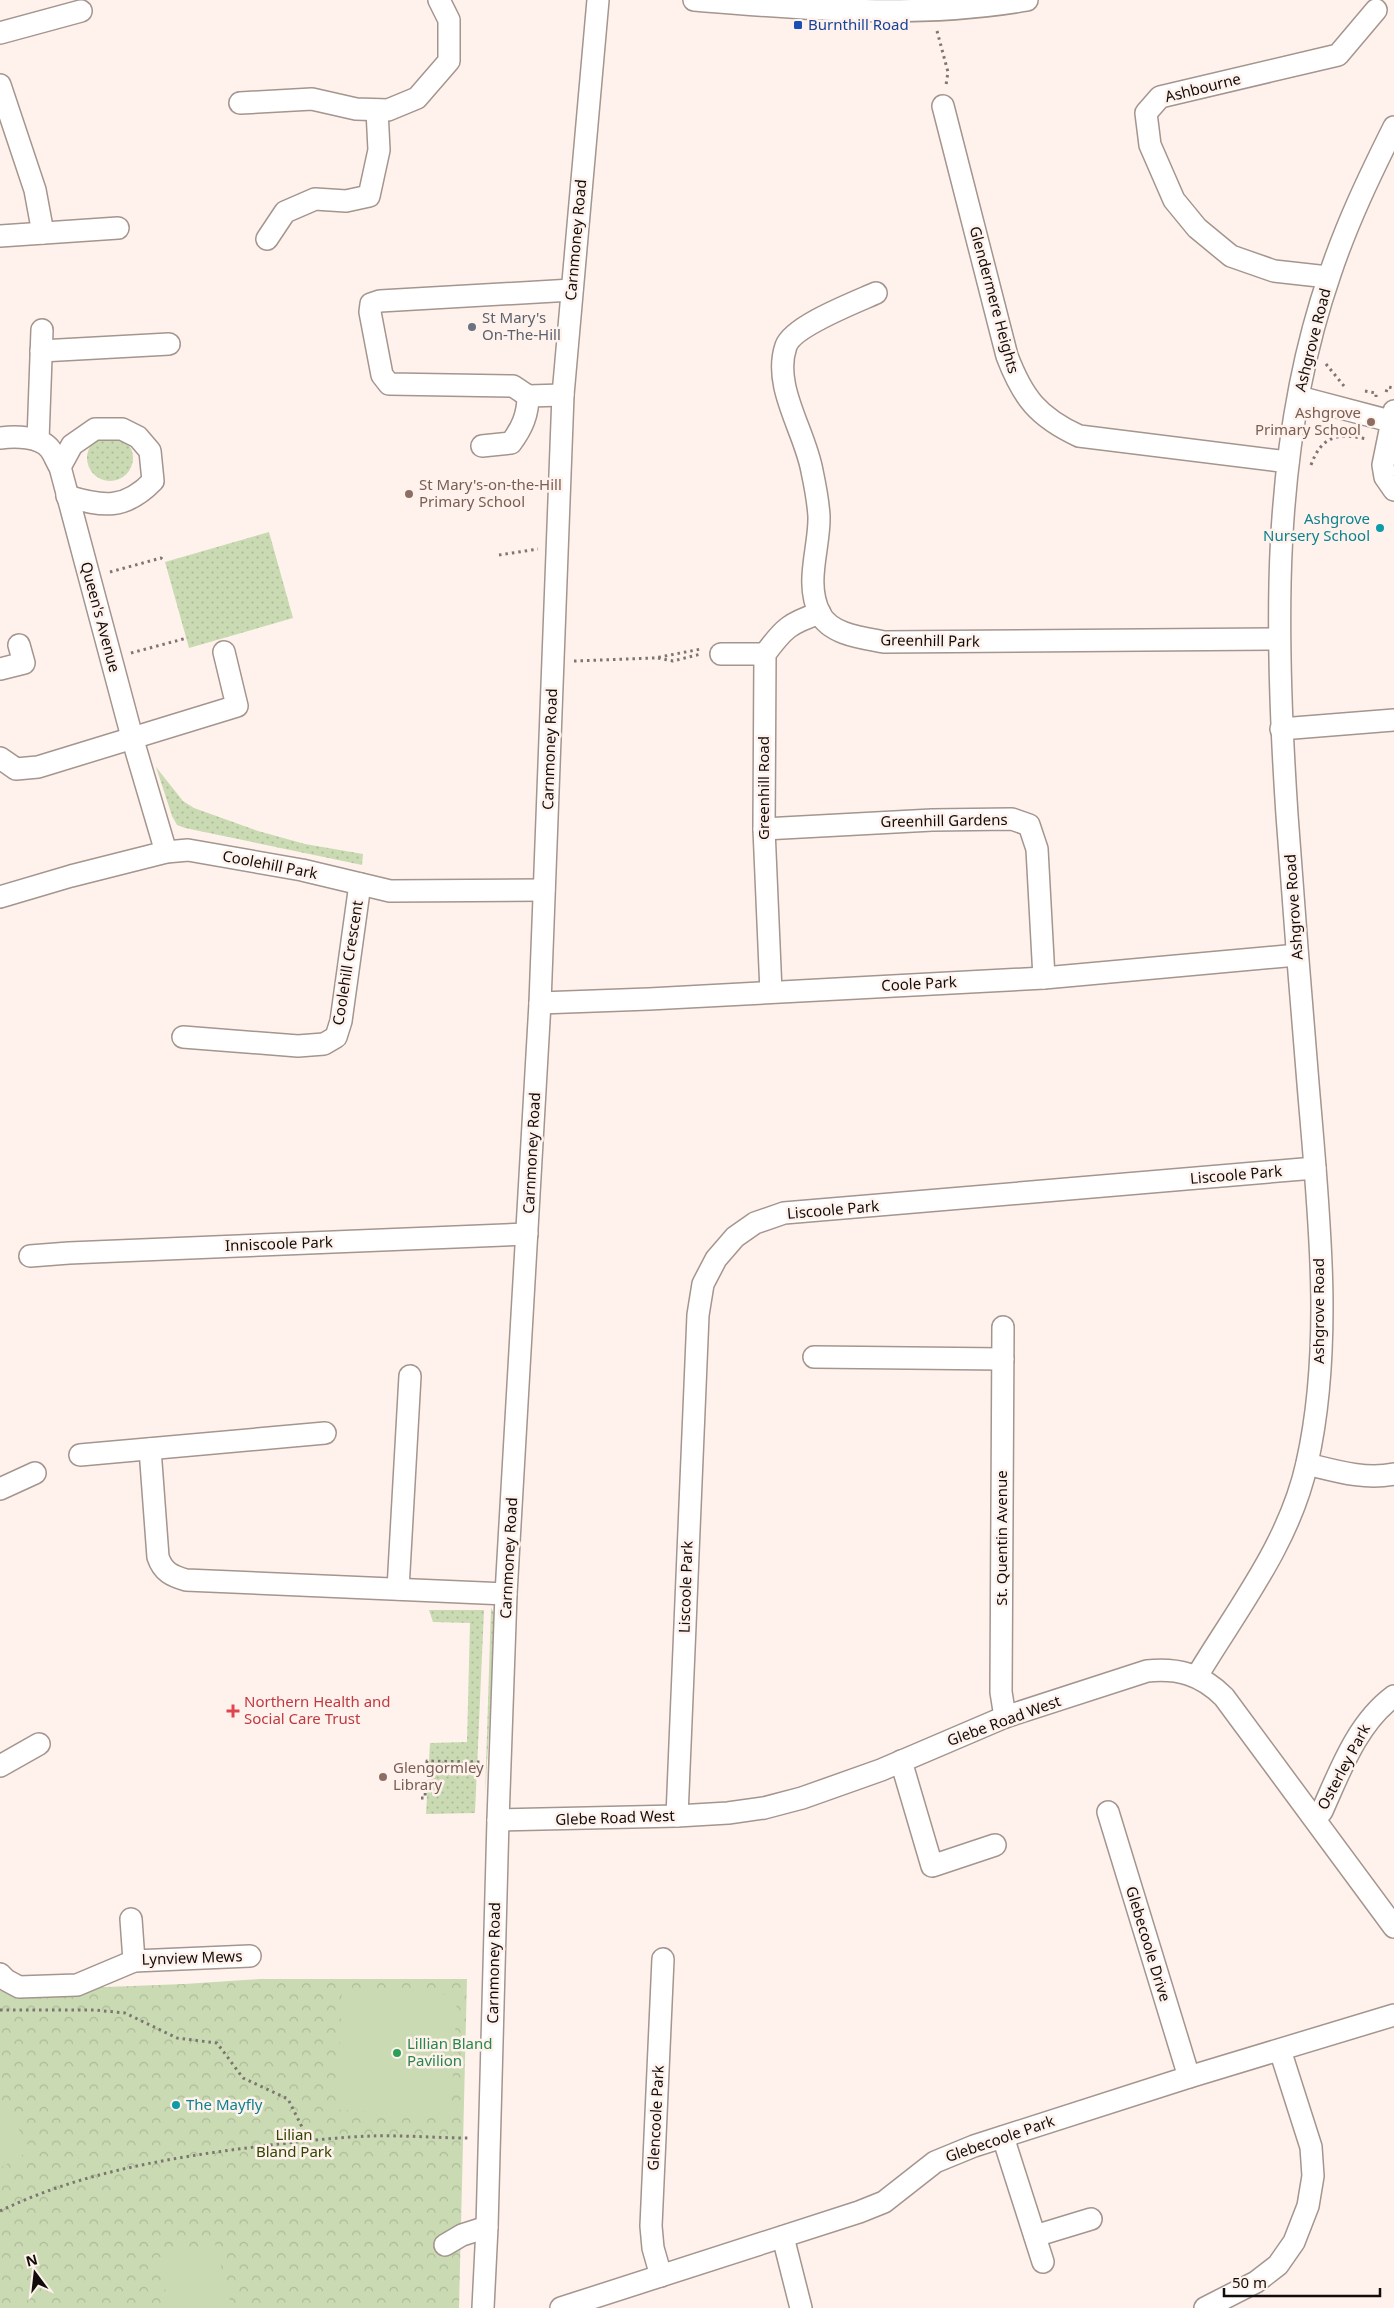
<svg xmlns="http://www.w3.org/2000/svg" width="1394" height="2308" font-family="'Noto Sans',sans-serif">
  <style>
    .grass { fill: url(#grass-dots) }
    .park { fill: url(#park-crowns) }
    .pitch { fill: #cadbb3 }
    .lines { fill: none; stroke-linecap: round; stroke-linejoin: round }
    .minor-casing { stroke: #a4958e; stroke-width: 24 }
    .path { stroke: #7d7571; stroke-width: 3; stroke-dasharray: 2.5 4; stroke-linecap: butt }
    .minor { stroke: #fff; stroke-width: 21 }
    .transit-dot { fill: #1a4fb4; stroke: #fff2ec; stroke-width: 2 }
    .worship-dot { fill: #6b7280; stroke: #fff2ec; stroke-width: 2 }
    .education-dot { fill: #8d6e63; stroke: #fff2ec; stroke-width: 2 }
    .culture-dot { fill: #0f9aa8; stroke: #fff2ec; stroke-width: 2 }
    .health-dot { fill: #e0444e; stroke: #fff2ec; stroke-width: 2 }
    .leisure-dot { fill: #2e9e5b; stroke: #fff2ec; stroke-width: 2 }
    .labels { text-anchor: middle; stroke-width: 5; stroke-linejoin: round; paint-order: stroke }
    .transit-label { font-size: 15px; fill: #164399; stroke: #fff2ec; text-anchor: start }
    .street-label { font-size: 15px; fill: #120d0b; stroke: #fff2ec }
    .worship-label { font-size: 15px; fill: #5b616d; stroke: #fff2ec; text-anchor: start }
    .education-label { font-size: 15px; fill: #785e54; stroke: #fff2ec; text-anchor: start }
    .culture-label { font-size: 15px; fill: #0d838f; stroke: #fff2ec; text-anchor: end }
    .health-label { font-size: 15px; fill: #be3a42; stroke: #fff2ec; text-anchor: start }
    .leisure-label { font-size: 15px; fill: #27864d; stroke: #fff2ec; text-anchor: start }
    .park-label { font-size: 15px; fill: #314500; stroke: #fff2ec }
  </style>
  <defs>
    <pattern id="grass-dots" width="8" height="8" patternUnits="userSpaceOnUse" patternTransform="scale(1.25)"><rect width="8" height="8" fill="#cadbb3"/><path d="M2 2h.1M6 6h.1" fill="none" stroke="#acbb99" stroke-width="1.8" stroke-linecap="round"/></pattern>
    <pattern id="park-crowns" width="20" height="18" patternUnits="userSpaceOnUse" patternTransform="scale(1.25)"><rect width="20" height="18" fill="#cadbb3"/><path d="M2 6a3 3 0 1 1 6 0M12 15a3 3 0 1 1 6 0" fill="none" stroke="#acbb99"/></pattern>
  </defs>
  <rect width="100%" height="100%" fill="#fff2ec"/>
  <g class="grass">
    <circle cx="110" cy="458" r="23"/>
    <polygon points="269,532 293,618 189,648 165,562"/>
    <polygon points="156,767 183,801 194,808 258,831 305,844 363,854 362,865 185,828 177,825 172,816"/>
    <polygon points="491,1608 496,1616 485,1796"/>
    <polygon points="429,1610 484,1610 475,1813 426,1814 430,1743 467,1742 470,1623 433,1622"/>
  </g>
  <polygon class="park" points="260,1979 467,1979 459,2308 0,2308 0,1991 184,1984"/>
  <g class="pitch">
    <polygon points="342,1990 457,1995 451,2115 337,2110"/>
    <polygon points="0,2098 31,2150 0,2168"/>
    <polygon points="215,2243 232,2308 170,2308 157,2258"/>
  </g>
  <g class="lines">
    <defs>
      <g id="minor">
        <path d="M694,0c110,9 223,19 333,0"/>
        <polyline points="0,33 81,11"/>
        <polyline points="0,85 35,190 43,233"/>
        <polyline points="240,103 312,99 356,109 388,110 417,98 449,61 449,20 439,0"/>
        <path d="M943,106l64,250c16,42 31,61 72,80l209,26"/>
        <polyline points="0,236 118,228"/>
        <polyline points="267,239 285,212 315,199 346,201 369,196 379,150 377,110"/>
        <polyline points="1328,277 1274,271 1231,256 1197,228 1174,200 1150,145 1146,113 1160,97 1338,55 1376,10"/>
        <path d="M876,293c-20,9 -83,33 -90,53 -14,40 19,85 26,125 3,14 6,30 7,45 1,32 -15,66 1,98 11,21 44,24 64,28l395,-3"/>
        <polyline points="41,351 169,344"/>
        <polyline points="563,395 528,396 513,386 389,384 382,375 370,312 371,304 380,301 572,290"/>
        <polyline points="1299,397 1394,422"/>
        <polyline points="1394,411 1383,465 1385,477 1394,490"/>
        <path d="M0,438c15,-2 40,-2 50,11 4,5 6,12 10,18l72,270 34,115"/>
        <polyline points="38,440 42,330"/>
        <path d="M482,446l29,-3c11,-15 17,-28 17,-47"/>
        <path d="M60,467l12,-22 23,-16h27l16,8 12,14 3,30c-28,29 -50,26 -86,15"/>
        <polyline points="721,654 765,654"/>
        <polyline points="0,669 24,663 19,645"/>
        <polyline points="1281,729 1394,720"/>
        <polyline points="0,758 16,769 38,767 237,706 224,652"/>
        <polyline points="764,829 932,820 1012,819 1029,825 1037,849 1044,978"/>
        <polyline points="0,897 71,876 166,852 188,850 302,870 390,891 544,890"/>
        <path d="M771,992l-7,-163 1,-175c19,-26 25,-31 55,-41"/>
        <polyline points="540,1003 649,999 1044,978 1297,955"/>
        <polyline points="183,1037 298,1046 324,1044 336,1037 341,1021 360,884"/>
        <polyline points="30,1256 69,1253 527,1234"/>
        <polyline points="1003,1327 1001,1692 1005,1717"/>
        <polyline points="814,1357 1003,1359"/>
        <path d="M150,1449l8,108c5,15 14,19 28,23l320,14"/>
        <polyline points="80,1455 325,1433"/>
        <path d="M1307,1464c29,7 58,16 87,10"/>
        <polyline points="0,1489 35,1473"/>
        <polyline points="398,1589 410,1376"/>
        <path d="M1197,1676c41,-68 93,-134 110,-213 28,-124 10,-266 0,-392 -7,-85 -14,-171 -20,-256 -12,-180 -17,-368 43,-541 17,-51 40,-99 64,-147"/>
        <polyline points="901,1761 932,1866 995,1845"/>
        <polyline points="0,1766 39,1744"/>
        <polyline points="1108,1812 1189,2077"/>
        <polyline points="677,1816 698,1315 703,1284 716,1259 735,1237 755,1223 784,1213 1315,1168"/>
        <path d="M1315,1819l7,-8c18,-40 35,-88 72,-115"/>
        <path d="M498,1820l179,-4 51,-3 36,-5 38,-10 79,-28 124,-53 142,-46c31,-3 54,3 77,26l170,230"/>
        <polyline points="131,1919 134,1961"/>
        <polyline points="0,1974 6,1980 19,1987 77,1985 134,1961 250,1956"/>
        <polyline points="1003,2137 1043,2262"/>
        <polyline points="1035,2236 1091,2219"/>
        <polyline points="783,2237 801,2308"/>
        <polyline points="445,2245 462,2235 487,2227"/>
        <polyline points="661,2276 653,2248 651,2226 663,1959"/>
        <polyline points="483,2308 487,2227 498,1820 506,1594 540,1003 563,395 598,0"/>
        <polyline points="561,2308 859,2212 884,2202 935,2162 974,2146 1189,2077 1394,2015"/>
        <polyline points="1205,2308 1256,2282 1278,2265 1294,2242 1308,2206 1313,2176 1311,2147 1280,2050"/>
      </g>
    </defs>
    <use href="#minor" class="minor-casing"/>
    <g class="path">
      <polyline points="937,31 948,72 946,85"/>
      <polyline points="1326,364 1344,386"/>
      <polyline points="1365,391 1376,393 1376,397"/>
      <polyline points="1386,392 1388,387 1394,388"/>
      <path d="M1311,465c11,-30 27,-32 56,-26"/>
      <polyline points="499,555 538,549"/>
      <polyline points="110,572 161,558 165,562"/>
      <polyline points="131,653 187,638"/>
      <polyline points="658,658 673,661 701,654"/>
      <polyline points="574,661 655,658 701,649"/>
      <polyline points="421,1798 425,1798 427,1761 480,1762"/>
      <polyline points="0,2010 94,2010 125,2013 177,2038 217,2043 243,2078 288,2099 309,2141"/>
      <path d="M0,2211c73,-35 151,-50 231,-61 46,-6 93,-12 140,-14 32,-1 66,2 99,2"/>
    </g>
    <use href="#minor" class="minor"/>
  </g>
  <rect class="transit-dot" x="793" y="20" width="10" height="10" rx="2.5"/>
  <circle class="worship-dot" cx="472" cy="327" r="5"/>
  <g class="education-dot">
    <circle cx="1371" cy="422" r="5"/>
    <circle cx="409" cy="494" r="5"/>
    <circle cx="383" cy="1777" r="5"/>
  </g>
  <g class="culture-dot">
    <circle cx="1380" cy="528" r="5"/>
    <circle cx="176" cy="2105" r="5"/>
  </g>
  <path class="health-dot" d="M230.5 1703.5h5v5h5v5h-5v5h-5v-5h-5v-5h5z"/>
  <circle class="leisure-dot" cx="397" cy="2053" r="5"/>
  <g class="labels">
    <g class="transit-label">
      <text x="808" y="30">Burnthill Road</text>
    </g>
    <g class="street-label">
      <text transform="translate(1203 88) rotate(-14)" y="5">Ashbourne</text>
      <text transform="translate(576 240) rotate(-85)" y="5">Carnmoney Road</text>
      <text transform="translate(994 300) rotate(75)" y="5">Glendermere Heights</text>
      <text transform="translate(1313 340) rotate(-76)" y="5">Ashgrove Road</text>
      <text transform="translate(100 617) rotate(75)" y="5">Queen's Avenue</text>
      <text transform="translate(930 641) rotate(1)" y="5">Greenhill Park</text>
      <text transform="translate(550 749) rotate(-88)" y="5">Carnmoney Road</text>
      <text transform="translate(764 788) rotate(-90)" y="5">Greenhill Road</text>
      <text transform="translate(944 821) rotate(-1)" y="5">Greenhill Gardens</text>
      <text transform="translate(270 865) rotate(11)" y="5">Coolehill Park</text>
      <text transform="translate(1294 907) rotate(-94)" y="5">Ashgrove Road</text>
      <text transform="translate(348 963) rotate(-81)" y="5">Coolehill Crescent</text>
      <text transform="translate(919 984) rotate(-3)" y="5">Coole Park</text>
      <text transform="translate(532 1153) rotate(-87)" y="5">Carnmoney Road</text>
      <text transform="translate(1236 1175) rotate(-5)" y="5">Liscoole Park</text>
      <text transform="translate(833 1210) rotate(-5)" y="5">Liscoole Park</text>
      <text transform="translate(279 1244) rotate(-2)" y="5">Inniscoole Park</text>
      <text transform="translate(1319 1311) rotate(-90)" y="5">Ashgrove Road</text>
      <text transform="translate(1002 1538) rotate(-90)" y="5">St. Quentin Avenue</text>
      <text transform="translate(509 1558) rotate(-87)" y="5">Carnmoney Road</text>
      <text transform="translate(686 1587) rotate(-88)" y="5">Liscoole Park</text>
      <text transform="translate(1004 1721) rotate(-20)" y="5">Glebe Road West</text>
      <text transform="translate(1344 1767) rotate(-62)" y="5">Osterley Park</text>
      <text transform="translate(615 1818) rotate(-2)" y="5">Glebe Road West</text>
      <text transform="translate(1148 1944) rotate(73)" y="5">Glebecoole Drive</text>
      <text transform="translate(192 1958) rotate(-2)" y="5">Lynview Mews</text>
      <text transform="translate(494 1963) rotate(-89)" y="5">Carnmoney Road</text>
      <text transform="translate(656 2118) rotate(-87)" y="5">Glencoole Park</text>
      <text transform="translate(1000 2139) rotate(-19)" y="5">Glebecoole Park</text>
    </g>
    <g class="worship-label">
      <text x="482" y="323">St Mary's<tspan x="482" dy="17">On-The-Hill</tspan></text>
    </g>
    <g class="education-label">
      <text x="1361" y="418" text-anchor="end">Ashgrove<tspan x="1361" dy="17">Primary School</tspan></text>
      <text x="419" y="490">St Mary's-on-the-Hill<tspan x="419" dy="17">Primary School</tspan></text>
      <text x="393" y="1773">Glengormley<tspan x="393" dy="17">Library</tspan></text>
    </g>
    <g class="culture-label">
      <text x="1370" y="524">Ashgrove<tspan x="1370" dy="17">Nursery School</tspan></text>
      <text x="186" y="2110" text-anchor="start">The Mayfly</text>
    </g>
    <g class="health-label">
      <text x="244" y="1707">Northern Health and<tspan x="244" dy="17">Social Care Trust</tspan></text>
    </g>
    <g class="leisure-label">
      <text x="407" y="2049">Lillian Bland<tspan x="407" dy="17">Pavilion</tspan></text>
    </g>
    <g class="park-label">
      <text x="294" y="2140">Lilian<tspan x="294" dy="17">Bland Park</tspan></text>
    </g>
  </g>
  <g transform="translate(35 2273) rotate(345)" stroke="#fff2ec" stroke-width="4" paint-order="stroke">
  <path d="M0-4L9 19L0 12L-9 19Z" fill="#120d0b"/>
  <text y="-8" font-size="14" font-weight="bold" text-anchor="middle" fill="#120d0b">N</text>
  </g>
  <path d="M1224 2288v8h156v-8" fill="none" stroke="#120d0b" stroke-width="2.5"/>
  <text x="1232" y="2288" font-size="15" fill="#120d0b" stroke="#fff2ec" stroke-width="4" paint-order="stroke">50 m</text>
</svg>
